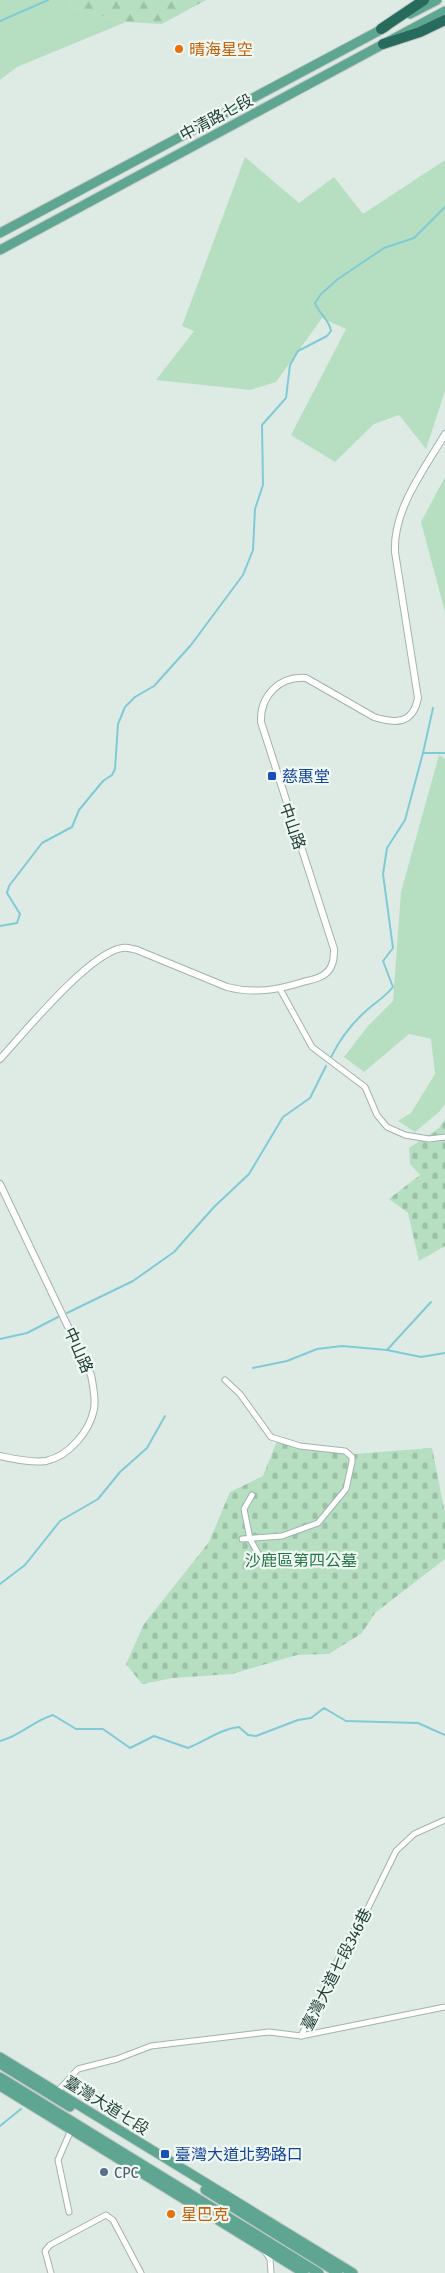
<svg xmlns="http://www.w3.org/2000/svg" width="445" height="2273" font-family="'Fira Sans Condensed','Noto Sans TC',sans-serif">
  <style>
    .green { fill: #b5dfc0 }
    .forest { fill: url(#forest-firs) }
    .cemetery { fill: url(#cemetery-stones) }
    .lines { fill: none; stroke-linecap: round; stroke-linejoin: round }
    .stream { stroke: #80cad6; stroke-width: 2 }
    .minor-casing { stroke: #a1b3ac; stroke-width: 7 }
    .tertiary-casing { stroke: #a1b3ac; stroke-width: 8 }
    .primary-casing { stroke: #c0c8c6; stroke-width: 11 }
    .motorway-casing { stroke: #c0c8c6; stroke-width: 12 }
    .minor { stroke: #fff; stroke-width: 5 }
    .tertiary { stroke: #fff; stroke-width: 6 }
    .primary { stroke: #5ea592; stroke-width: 9 }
    .motorway { stroke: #276b5c; stroke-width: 10 }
    .food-dot { fill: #e8710a; stroke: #eff8f3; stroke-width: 2 }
    .transit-dot { fill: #1a4fb4; stroke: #eff8f3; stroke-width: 2 }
    .service-dot { fill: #5c6f8a; stroke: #eff8f3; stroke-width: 2 }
    .labels { text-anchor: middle; stroke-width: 4.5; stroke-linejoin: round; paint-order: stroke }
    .food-label { font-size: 16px; fill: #c56008; stroke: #eff8f3; text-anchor: start }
    .street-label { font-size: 16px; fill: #1e3c34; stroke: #eff8f3 }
    .transit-label { font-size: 16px; fill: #164399; stroke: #eff8f3; text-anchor: start }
    .park-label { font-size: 16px; fill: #257644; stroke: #eff8f3 }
    .service-label { font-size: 16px; fill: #4e5e75; stroke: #eff8f3; text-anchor: start }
  </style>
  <defs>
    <pattern id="forest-firs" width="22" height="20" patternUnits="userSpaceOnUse" patternTransform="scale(1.25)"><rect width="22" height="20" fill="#b5dfc0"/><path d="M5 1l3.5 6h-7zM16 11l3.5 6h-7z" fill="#9bc0a6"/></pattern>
    <pattern id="cemetery-stones" width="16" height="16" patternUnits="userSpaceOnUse" patternTransform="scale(1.25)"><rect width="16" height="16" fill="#b5dfc0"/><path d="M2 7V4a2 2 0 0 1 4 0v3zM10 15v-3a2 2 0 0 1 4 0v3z" fill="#9bc0a6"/></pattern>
  </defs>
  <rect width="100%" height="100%" fill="#deebe5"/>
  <g class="green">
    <polygon points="0,0 73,0 69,7 126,22 17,67 0,80"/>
    <polygon points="245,157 299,203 334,177 363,214 445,160 445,391 426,449 399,415 374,424 335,462 291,435 346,329 322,318 276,382 250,390 156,380 194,331 182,326"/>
    <polygon points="445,477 445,612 421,522"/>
    <polygon points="439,755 445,759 445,1104 439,1112 415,1132 398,1121 411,1113 435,1074 431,1039 409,1034 364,1072 344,1057 368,1026 393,1001 401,892"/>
  </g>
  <polygon class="forest" points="73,0 206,0 162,24 126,22 69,7"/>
  <g class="cemetery">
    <polygon points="445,1119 445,1246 419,1261 408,1213 389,1199 420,1175 410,1164 409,1148 439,1128"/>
    <polygon points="277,1441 354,1454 432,1448 445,1513 445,1559 375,1613 362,1633 329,1654 297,1655 232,1674 173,1678 142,1684 126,1664 144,1624 209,1542 230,1492 263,1476"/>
  </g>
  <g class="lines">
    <g class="stream">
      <polyline points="0,21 48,0"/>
      <polyline points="423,753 433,708"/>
      <path d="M0,926l17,-3 3,-9 -13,-21 2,-7 33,-43 30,-16 7,-17 24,-29 9,-6 3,-6 3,-45 7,-17 10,-10 19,-11 37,-41 52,-70 10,-25 2,-41 8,-24 -1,-60 24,-27 4,-33 8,-14 29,-15 4,-5c-2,-12 -12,-17 -16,-28l6,-9 17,-15 46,-31 30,-10 31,-31"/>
      <path d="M331,1057c9,-18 21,-34 36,-47 9,-8 18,-13 26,-23l-10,-26 10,-13 -10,-74 4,-26 18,-28 18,-67h22"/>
      <polyline points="67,1313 133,1281 174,1252 214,1207 249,1174 283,1117 310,1098 326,1066"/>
      <polyline points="0,1339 27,1333 58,1317"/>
      <polyline points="387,1350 431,1302"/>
      <polyline points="253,1368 287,1361 317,1349 342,1346 387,1350 421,1357 445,1353"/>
      <polyline points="0,1584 25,1565 60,1521 98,1499 120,1472 147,1448 165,1416"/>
      <path d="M0,1741c20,-5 33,-20 53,-26l23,14h27l27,19 24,-12 34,12c18,-7 32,-19 51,-21l9,8 8,1 42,-16 13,-2 13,-10 22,13 72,2 27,12"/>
      <polyline points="0,2126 21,2109"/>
    </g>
    <defs>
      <g id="minor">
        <polyline points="280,989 312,1047 365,1087 377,1115 387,1127 405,1135 429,1139 445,1137"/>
        <polyline points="225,1380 240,1394 271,1437 300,1446 345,1451 352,1457 352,1462 346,1489 318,1523 282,1536 242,1539"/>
        <polyline points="252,1495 244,1509 250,1539 260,1557"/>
        <polyline points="301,2036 347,1941 366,1912 396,1851 414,1834 445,1820"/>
        <polyline points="57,2092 78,2069 117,2059 151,2046 269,2032 301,2036 445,2007"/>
        <polyline points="69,2212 58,2160 71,2130"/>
        <polyline points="264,2250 270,2259 271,2273"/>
        <polyline points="51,2273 45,2251 50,2245 106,2215 113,2220 141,2273"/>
      </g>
      <g id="tertiary">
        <path d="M0,1059c24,-26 89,-106 122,-111 5,-1 10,1 15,2l90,37c27,7 50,3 76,-5 7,-2 16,-3 22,-8 8,-6 9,-15 9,-25l-73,-227c-1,-27 19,-46 45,-44l68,39c22,7 39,7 44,-19l-23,-146c-2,-43 29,-82 50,-118"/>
        <path d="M0,1184l91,191c2,11 5,23 3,34 -4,22 -25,47 -48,52 -15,2 -32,-2 -46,-5"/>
      </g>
      <g id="primary">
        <polyline points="410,14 437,0"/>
        <polyline points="0,233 386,27"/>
        <polyline points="0,250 445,11"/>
        <polyline points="0,2057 353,2273"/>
        <polyline points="0,2064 70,2107"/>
        <polyline points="0,2077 319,2273"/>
        <polyline points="0,2086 304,2273"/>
        <polyline points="205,2190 338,2273"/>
      </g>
      <g id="motorway">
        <polyline points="381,29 424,0"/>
        <polyline points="383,44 420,32 445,20"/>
      </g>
    </defs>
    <use href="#minor" class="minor-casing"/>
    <use href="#tertiary" class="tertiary-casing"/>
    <use href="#primary" class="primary-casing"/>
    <use href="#motorway" class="motorway-casing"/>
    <use href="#minor" class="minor"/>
    <use href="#tertiary" class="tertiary"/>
    <use href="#primary" class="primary"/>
    <use href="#motorway" class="motorway"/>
  </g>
  <g class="food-dot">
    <circle cx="179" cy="49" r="5"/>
    <circle cx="171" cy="2214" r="5"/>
  </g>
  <g class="transit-dot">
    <rect x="267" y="771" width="10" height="10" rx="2.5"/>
    <rect x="160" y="2149" width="10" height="10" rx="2.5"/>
  </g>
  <circle class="service-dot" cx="104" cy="2172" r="5"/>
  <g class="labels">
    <g class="food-label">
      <text x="189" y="55">晴海星空</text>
      <text x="181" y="2220">星巴克</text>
    </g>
    <g class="street-label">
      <text transform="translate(216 117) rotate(-28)" y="6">中清路七段</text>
      <text transform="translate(293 826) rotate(71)" y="6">中山路</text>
      <text transform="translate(79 1350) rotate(66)" y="6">中山路</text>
      <text transform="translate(336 1969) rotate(-63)" y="6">臺灣大道七段346巷</text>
      <text transform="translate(107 2105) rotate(32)" y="6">臺灣大道七段</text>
    </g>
    <g class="transit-label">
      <text x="282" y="782">慈惠堂</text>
      <text x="175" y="2160">臺灣大道北勢路口</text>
    </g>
    <g class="park-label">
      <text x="301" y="1566">沙鹿區第四公墓</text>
    </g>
    <g class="service-label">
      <text x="114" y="2178">CPC</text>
    </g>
  </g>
</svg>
